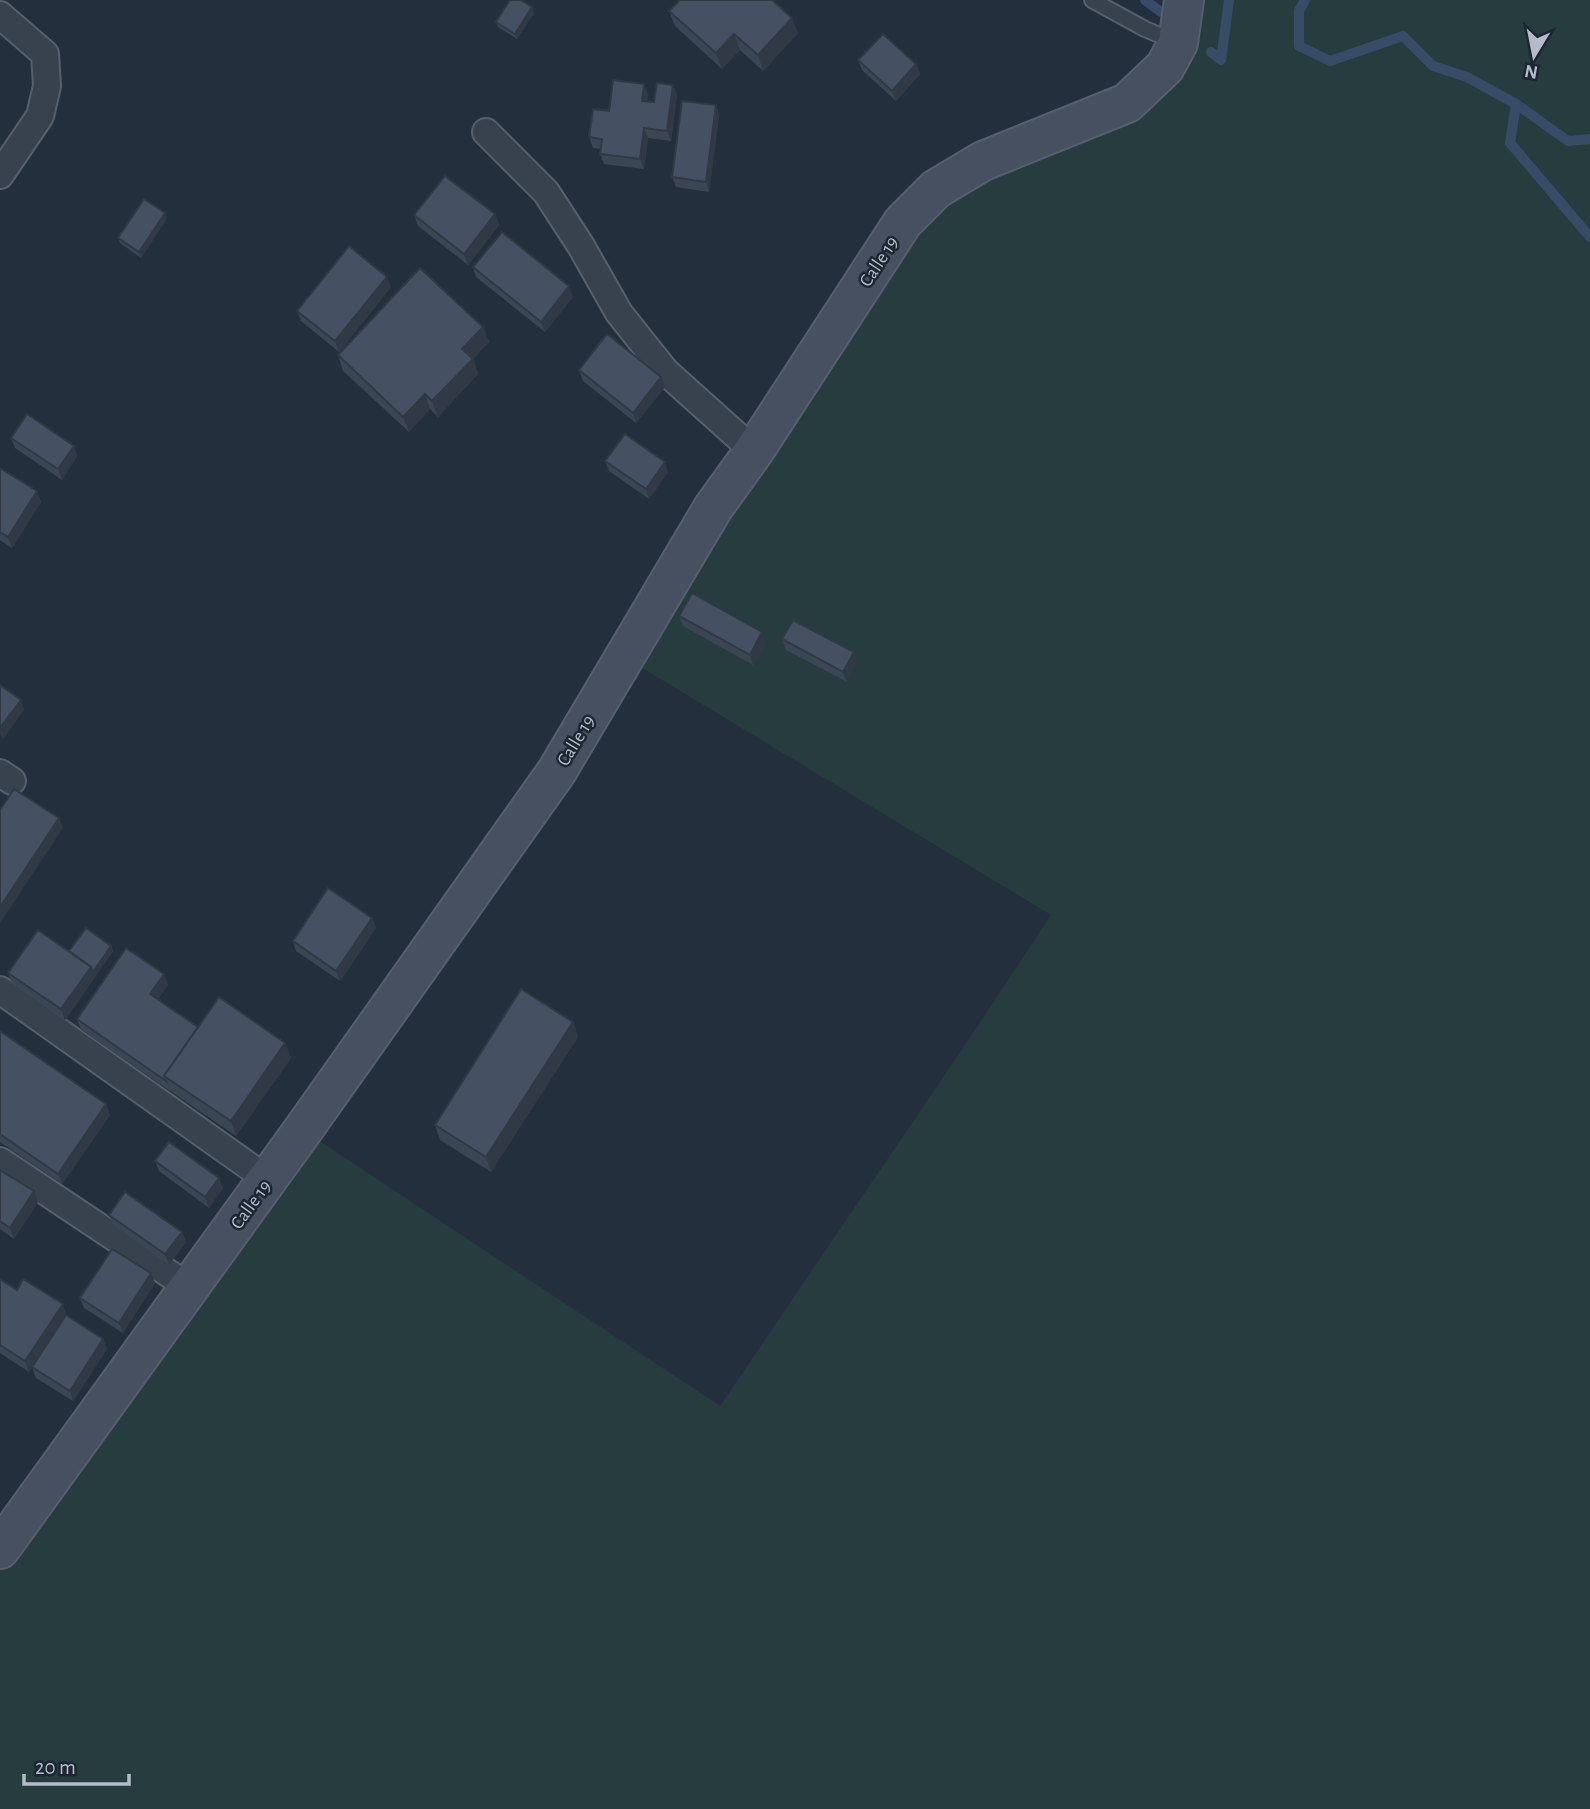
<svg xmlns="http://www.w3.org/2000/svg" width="1590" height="1809" font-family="'Alegreya Sans',sans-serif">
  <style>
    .green { fill: #263c3f }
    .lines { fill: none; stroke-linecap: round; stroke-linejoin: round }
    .stream { stroke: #394c67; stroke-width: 10 }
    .lane-casing { stroke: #565f6c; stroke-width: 18 }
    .street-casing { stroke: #565f6c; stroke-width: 30 }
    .secondary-casing { stroke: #565f6c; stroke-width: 42 }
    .lane { stroke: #38414e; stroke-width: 14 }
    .street { stroke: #38414e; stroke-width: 26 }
    .secondary { stroke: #465061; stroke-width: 38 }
    .wall { fill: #3b4654 }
    .shaded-wall { fill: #303945 }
    .building { fill: #455162; stroke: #303945; stroke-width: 2 }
    .labels { text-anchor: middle; stroke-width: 5; stroke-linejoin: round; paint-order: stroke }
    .street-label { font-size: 19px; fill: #b4bcc9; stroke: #1d2633 }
  </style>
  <rect width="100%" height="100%" fill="#242f3e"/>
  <polygon class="green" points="1184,0 1590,0 1590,1809 0,1809 0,1549 303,1130 720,1406 967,1042 1051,915 624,657 903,222 1127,103"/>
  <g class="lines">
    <g class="stream">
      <polyline points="1145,0 1161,12"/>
      <polyline points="1305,0 1299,11 1299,46 1330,61 1403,36 1433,66 1467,77 1516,104 1568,141 1590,139"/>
      <polyline points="1211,52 1221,60 1229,0"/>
      <polyline points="1516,104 1510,143 1590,237"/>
    </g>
    <defs>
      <polyline id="lane" points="1092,0 1145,29 1176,42"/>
      <g id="street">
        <polyline points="0,15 45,54 47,86 40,116 0,175"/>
        <polyline points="486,132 546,192 581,246 619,313 666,372 754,451"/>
        <polyline points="0,773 12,781"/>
        <polyline points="0,990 267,1179"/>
        <polyline points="0,1161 189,1287"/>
      </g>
      <polyline id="secondary" points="0,1549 303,1130 557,771 713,508 754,451 903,222 936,189 983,161 1127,103 1165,67 1178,43 1184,0"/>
    </defs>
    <use href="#lane" class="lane-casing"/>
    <use href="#street" class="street-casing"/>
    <use href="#secondary" class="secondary-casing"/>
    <use href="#lane" class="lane"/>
    <use href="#street" class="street"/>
    <use href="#secondary" class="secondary"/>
  </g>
  <g class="wall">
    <polygon points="532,7 534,13 517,39 498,27 496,22"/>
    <polygon points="669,11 798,33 763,71 740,50 722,69 675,26"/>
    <polygon points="858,60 916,64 920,74 896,101 862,70"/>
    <polygon points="673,85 677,95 671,141 648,138 644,169 604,164 600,154 601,149 593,148 589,137 609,111 648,94 647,101 654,102"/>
    <polygon points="716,105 719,116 709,192 676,187 672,177"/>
    <polygon points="495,214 499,225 468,265 418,226 414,215"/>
    <polygon points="167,218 141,258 120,243 118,238"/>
    <polygon points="473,267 573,297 545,332 476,277"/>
    <polygon points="391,287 339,352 301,321 297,311"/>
    <polygon points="483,327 489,342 473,359 478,374 438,417 430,409 409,432 343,371 338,355"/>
    <polygon points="579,370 665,387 636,423 583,381"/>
    <polygon points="11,438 74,446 77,456 62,480 15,448"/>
    <polygon points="605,461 668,472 649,499 609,471"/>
    <polygon points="0,468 37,491 41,502 12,548 0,540"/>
    <polygon points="679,616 766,643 753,665 683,626"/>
    <polygon points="782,639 857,663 847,682 786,650"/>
    <polygon points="372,918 376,928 340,981 296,951 293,941"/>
    <polygon points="111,946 113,951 65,1020 12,983 8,973 69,951"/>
    <polygon points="168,985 158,999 198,1027 285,1043 291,1058 236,1136 81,1030 77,1019"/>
    <polygon points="573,1022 578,1037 491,1172 440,1140 435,1125"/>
    <polygon points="0,1031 110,1115 62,1184 0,1142"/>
    <polygon points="155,1161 223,1188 209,1208 159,1171"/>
    <polygon points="0,1170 38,1202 14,1239 0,1229"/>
    <polygon points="109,1215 182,1232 186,1242 169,1265 113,1225"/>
    <polygon points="151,1273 155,1283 123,1333 84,1308 80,1298"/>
    <polygon points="0,1279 17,1290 66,1314 29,1372 0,1353"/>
    <polygon points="103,1339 107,1349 73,1401 36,1378 32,1367"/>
  </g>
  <g class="shaded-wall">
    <polygon points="532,7 534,13 517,39 515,34"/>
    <polygon points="792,18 798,33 763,71 758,55"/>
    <polygon points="734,34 740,50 722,69 716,53"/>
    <polygon points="916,64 920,74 896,101 892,91"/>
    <polygon points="644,84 648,94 646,111 642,101"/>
    <polygon points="673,85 677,95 671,141 667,131"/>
    <polygon points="716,105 719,116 709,192 706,182"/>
    <polygon points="644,128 648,138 644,169 640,159"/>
    <polygon points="165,213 167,218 141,258 139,252"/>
    <polygon points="495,214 499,225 468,265 464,254"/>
    <polygon points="387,277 391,287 339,352 335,341"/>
    <polygon points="569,286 573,297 545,332 541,322"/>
    <polygon points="483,327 489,342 468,364 462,349"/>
    <polygon points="473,359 478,374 438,417 432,401"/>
    <polygon points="661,377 665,387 636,423 633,413"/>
    <polygon points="425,394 430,409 409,432 403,417"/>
    <polygon points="74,446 77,456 62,480 58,469"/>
    <polygon points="665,462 668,472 649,499 646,489"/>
    <polygon points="37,491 41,502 12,548 8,537"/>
    <polygon points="762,632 766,643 753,665 750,655"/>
    <polygon points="854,652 857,663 847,682 843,672"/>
    <polygon points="21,700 24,710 3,740 0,733 0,728"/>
    <polygon points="59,818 63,828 0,923 0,907"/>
    <polygon points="372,918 376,928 340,981 336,971"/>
    <polygon points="111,946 113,951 65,1020 61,1009 91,967"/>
    <polygon points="164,974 168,985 154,1004 150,994"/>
    <polygon points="573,1022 578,1037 491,1172 486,1157"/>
    <polygon points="285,1043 291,1058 236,1136 231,1121"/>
    <polygon points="106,1104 110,1115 62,1184 58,1174"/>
    <polygon points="219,1178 223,1188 209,1208 205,1197"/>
    <polygon points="34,1191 38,1202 14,1239 10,1228"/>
    <polygon points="182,1232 186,1242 169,1265 165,1254"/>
    <polygon points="151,1273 155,1283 123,1333 119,1323"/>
    <polygon points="63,1304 66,1314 29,1372 25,1361"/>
    <polygon points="103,1339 107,1349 73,1401 70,1391"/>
  </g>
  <g class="building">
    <polygon points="510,0 520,0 532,7 515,34 496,22"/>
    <polygon points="680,0 772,0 792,18 758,55 734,34 716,53 669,11"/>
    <polygon points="883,34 916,64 892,91 858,60"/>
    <polygon points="613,80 644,84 642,101 654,102 657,83 673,85 667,131 644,128 640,159 600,154 602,139 589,137 593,109 609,111"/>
    <polygon points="682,101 716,105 706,182 672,177"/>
    <polygon points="445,176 495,214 464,254 414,215"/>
    <polygon points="144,199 165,213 139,252 118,238"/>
    <polygon points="502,232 569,286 541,322 473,267"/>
    <polygon points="349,246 387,277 335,341 297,311"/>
    <polygon points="420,268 483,327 462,349 473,359 432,401 425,394 403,417 338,355"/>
    <polygon points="607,334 661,377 633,413 579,370"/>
    <polygon points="27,414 74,446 58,469 11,438"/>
    <polygon points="625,434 665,462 646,489 605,461"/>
    <polygon points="0,468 37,491 8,537 0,532"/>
    <polygon points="692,593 762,632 750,655 679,616"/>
    <polygon points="793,620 854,652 843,672 782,639"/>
    <polygon points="0,685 21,700 0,728"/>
    <polygon points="14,789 59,818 0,907 0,810"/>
    <polygon points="328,888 372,918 336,971 293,941"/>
    <polygon points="86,928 111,946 93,972 91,967 69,951"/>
    <polygon points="38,930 91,967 61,1009 8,973"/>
    <polygon points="126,948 164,974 150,994 198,1027 164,1076 166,1081 77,1019"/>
    <polygon points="521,989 573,1022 486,1157 435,1125"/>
    <polygon points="219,997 285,1043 231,1121 164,1076"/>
    <polygon points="0,1031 106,1104 58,1174 0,1134"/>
    <polygon points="169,1142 219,1178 205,1197 155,1161"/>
    <polygon points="0,1170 34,1191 10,1228 0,1221"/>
    <polygon points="125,1192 182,1232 165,1254 109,1215"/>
    <polygon points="112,1249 151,1273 119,1323 80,1298"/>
    <polygon points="0,1279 17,1290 23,1279 63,1304 25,1361 0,1345"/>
    <polygon points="66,1315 103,1339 70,1391 32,1367"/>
  </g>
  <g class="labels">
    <g class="street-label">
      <text transform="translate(878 261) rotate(-57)" y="7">Calle 19</text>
      <text transform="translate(575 740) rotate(-59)" y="7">Calle 19</text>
      <text transform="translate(250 1204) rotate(-54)" y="7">Calle 19</text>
    </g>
  </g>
  <g transform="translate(1534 56) rotate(190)" stroke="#1d2633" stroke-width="5" paint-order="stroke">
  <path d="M0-5L12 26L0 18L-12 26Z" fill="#b4bcc9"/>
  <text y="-10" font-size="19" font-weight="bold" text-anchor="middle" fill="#b4bcc9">N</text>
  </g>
  <path d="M24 1774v10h105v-10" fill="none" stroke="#b4bcc9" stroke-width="3.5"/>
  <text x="35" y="1774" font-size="21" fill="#b4bcc9" stroke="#1d2633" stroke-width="5" paint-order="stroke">20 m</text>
</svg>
